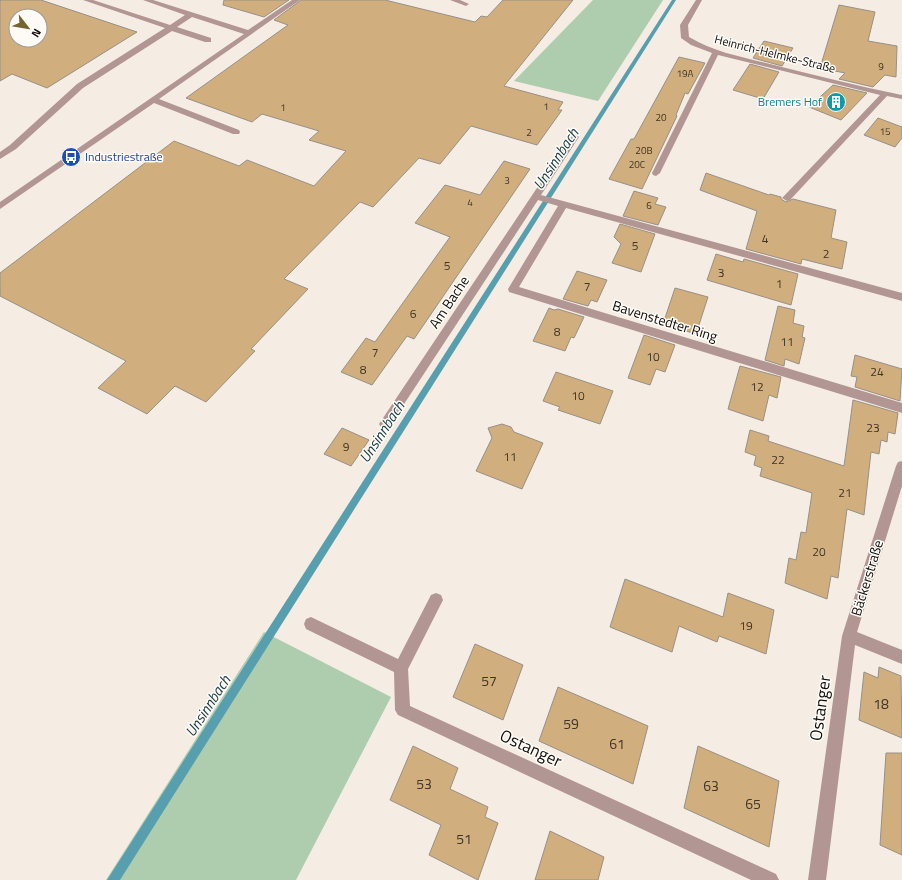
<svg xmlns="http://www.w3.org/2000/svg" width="902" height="880" font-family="'Titillium Web',sans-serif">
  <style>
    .green { fill: #adcdae }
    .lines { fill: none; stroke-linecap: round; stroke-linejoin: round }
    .stream { fill: #579eae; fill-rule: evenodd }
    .building { fill: #d1ae7e; stroke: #979087; fill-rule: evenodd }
    .minor { fill: #b29693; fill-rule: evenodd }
    .labels { text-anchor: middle; stroke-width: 3; stroke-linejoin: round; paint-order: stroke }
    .far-number-label { font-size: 10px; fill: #3f3426 }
    .far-street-label { font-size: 12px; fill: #0e0c09; stroke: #fefbf7 }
    .far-culture-label { font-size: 12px; fill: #0d838f; stroke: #fefbf7; text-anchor: end }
    .far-transit-label { font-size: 12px; fill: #164399; stroke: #fefbf7; text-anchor: start }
    .number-label { font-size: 12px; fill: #3f3426 }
    .street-label { font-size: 14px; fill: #0e0c09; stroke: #fefbf7 }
    .near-number-label { font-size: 14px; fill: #3f3426 }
    .water-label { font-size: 15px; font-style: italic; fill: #1d4047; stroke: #fefbf7 }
    .near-street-label { font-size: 17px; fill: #0e0c09; stroke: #fefbf7 }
  </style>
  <rect width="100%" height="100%" fill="#f5ede3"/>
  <g class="green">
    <polygon points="593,0 663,0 598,101 514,81"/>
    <polygon points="264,632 391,697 296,880 106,880"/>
  </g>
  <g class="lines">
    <polygon class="stream" points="672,0 676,0 120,880 107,880"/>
  </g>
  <g class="building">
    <path d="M0,0h41l96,32 -90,56 -35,-14 -12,7zM16,16h24v24h-24z"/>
    <polygon points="224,0 289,0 264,17 223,5"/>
    <polygon points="301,0 385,0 475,22 481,16 487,17 503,0 573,0 504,86 563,102 558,110 562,110 537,145 471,126 440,164 419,158 373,207 360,202 284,279 308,289 251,349 255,351 206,402 175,386 147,414 98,388 126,361 0,296 0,273 174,141 239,166 247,160 314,186 346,151 309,140 319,131 262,114 252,122 186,98 288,25 274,20"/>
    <polygon points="839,5 875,12 868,41 897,46 896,77 885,75 873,87 839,79 845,73 820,68"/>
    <polygon points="764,41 793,48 782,66 753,58"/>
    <polygon points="679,57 705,63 688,94 685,93 676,115 677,116 642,189 609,179 631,139 634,139"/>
    <polygon points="750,64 779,72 763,99 733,90"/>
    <polygon points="833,85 867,93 841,120 809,107"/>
    <polygon points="878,118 902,127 902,138 895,147 864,135"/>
    <polygon points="504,161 530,169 414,339 407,336 372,385 341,372 366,338 375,342 450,237 415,223 445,185 480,195"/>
    <polygon points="706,173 769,195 770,194 781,197 781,199 786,202 793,199 836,210 831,238 847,242 842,269 802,259 801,264 746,249 757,211 700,190"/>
    <polygon points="634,191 658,198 655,204 666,207 658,225 623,216"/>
    <polygon points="620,224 655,234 641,272 612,263 621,244 614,237"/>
    <polygon points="716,254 743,262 744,259 798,274 791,305 707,280"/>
    <polygon points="577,271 607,280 597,302 591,300 588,306 563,299"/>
    <polygon points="675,288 708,297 696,334 663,324"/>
    <polygon points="778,306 795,310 793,323 804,326 802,337 805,338 799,364 785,359 784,366 765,360"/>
    <polygon points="549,308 554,310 558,309 584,317 574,338 571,337 565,351 533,341"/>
    <polygon points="644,335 675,345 665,372 656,369 650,385 628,378"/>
    <polygon points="855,355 902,369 900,401 855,387 857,377 851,376"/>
    <polygon points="740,366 781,377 777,398 769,395 763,421 728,409"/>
    <polygon points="556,372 613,391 600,424 558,410 560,407 543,401"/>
    <polygon points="853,400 898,413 895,434 888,432 887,442 881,440 879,454 871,452 864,515 847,509 838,578 831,576 827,599 785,583 789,558 796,560 801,532 806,533 812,493 760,476 762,468 754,465 756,456 745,452 750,430 769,436 768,441 844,466"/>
    <polygon points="502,424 511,427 514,432 543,443 522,489 476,471 492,438 488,428"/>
    <polygon points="342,428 369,440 351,466 324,454"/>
    <polygon points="625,579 723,617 728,593 774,610 766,654 719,636 717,642 679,626 672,652 610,627"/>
    <polygon points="475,644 523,665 503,720 453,697"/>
    <polygon points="879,667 901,676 902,738 859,720 864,672 878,678"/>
    <polygon points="558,687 648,726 633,784 539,741"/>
    <polygon points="413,746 458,768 450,789 488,807 485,817 498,823 478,880 429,855 441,825 390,800"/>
    <polygon points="698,746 779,781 769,847 684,808"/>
    <polygon points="886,753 902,753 902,855 880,845"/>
    <polygon points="550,831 604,857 598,880 535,880"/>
  </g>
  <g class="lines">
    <g class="minor">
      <polygon points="83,0 93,0 170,25 185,15 143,0 153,0 248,30 292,0 300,0 159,99 239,130 240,132 239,134 233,134 154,103 0,209 0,202 244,34 192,17 177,27 211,38 211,42 205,42 172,31 83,88 16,149 0,159 0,152 10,145 77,84 165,28"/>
      <polygon points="450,0 460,0 469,4 466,6"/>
      <path d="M696,0h6l-14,25 1,12c25,15 53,20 81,27 44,11 88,22 132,31v4l-15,-3 -97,104 -3,1 -5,-3 2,-2 96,-101 -162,-40 -58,118 -4,3 -3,-1 -1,-2 60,-120 -21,-8 -10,-7 -1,-13z"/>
      <polygon points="575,134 579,137 541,195 902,293 902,301 566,208 519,287 902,403 902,413 509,292 508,289 558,206 538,200 389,427 385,429 381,427 379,424 381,421 571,137"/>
      <polygon points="902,461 902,486 857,632 902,650 902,664 855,645 826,880 808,880 842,636 896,466 898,462"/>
      <polygon points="436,593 441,595 443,600 408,669 410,706 776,874 779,880 751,880 398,715 395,710 394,672 306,629 304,624 306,619 311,617 398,659 431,595"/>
    </g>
  </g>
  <defs>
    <symbol id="building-disc" viewBox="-11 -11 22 22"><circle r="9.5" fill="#0f9aa8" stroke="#fefbf7"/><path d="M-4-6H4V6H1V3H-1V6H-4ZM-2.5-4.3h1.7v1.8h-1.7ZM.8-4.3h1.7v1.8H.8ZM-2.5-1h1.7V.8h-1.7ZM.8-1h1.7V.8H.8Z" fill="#fff"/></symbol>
    <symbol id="bus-disc" viewBox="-11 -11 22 22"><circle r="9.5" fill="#1a4fb4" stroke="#fefbf7"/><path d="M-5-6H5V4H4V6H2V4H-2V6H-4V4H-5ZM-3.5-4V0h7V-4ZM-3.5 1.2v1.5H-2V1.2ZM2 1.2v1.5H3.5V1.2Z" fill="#fff"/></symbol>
  </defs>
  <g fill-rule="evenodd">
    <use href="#building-disc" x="825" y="91" width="22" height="22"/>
    <use href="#bus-disc" x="60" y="146" width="22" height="22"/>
  </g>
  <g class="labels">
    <g class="far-number-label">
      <text x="881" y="70">9</text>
      <text x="685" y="77">19A</text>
      <text x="546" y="110">1</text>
      <text x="283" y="111">1</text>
      <text x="661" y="121">20</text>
      <text x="885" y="135">15</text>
      <text x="529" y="136">2</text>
      <text x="644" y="154">20B</text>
      <text x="637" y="168">20C</text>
      <text x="507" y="184">3</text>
      <text x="470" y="206">4</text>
      <text x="649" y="209">6</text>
    </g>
    <g class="far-street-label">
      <text transform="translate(775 54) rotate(14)" y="4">Heinrich-Helmke-Straße</text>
    </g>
    <g class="far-culture-label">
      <text x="822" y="106">Bremers Hof</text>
    </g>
    <g class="far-transit-label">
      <text x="85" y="161">Industriestraße</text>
    </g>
    <g class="number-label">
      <text x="765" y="243">4</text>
      <text x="635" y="250">5</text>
      <text x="826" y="258">2</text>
      <text x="447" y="270">5</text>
      <text x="721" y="277">3</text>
      <text x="779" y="288">1</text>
      <text x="587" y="291">7</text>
      <text x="413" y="318">6</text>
      <text x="557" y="336">8</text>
      <text x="787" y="346">11</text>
      <text x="375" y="357">7</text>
      <text x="653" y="361">10</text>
      <text x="363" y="374">8</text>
      <text x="877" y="376">24</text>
      <text x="757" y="391">12</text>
      <text x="578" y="400">10</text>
      <text x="873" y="432">23</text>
      <text x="346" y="451">9</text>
      <text x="510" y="461">11</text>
      <text x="778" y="464">22</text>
      <text x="845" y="497">21</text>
      <text x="819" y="556">20</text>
      <text x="746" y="630">19</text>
    </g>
    <g class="street-label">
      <text transform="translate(449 302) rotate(-56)" y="5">Am Bache</text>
      <text transform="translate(665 321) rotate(17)" y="5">Bavenstedter Ring</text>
      <text transform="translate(867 578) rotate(-73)" y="5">Bäckerstraße</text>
    </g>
    <g class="near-number-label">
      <text x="489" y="686">57</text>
      <text x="881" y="709">18</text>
      <text x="571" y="729">59</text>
      <text x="617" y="749">61</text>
      <text x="424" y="789">53</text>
      <text x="711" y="791">63</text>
      <text x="753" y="809">65</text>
      <text x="464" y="844">51</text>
    </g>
    <g class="water-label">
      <text transform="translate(556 159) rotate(-57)" y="5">Unsinnbach</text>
      <text transform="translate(382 432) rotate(-57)" y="5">Unsinnbach</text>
      <text transform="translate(208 706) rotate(-57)" y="5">Unsinnbach</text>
    </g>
    <g class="near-street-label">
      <text transform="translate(820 708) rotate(-82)" y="6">Ostanger</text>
      <text transform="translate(531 748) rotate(25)" y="6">Ostanger</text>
    </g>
  </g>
  <g transform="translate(28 28) rotate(121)"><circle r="19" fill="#fefbf7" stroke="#9e9b98"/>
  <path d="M0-3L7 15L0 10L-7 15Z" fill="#746431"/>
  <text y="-6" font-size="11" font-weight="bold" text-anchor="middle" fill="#0e0c09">N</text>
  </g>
</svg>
